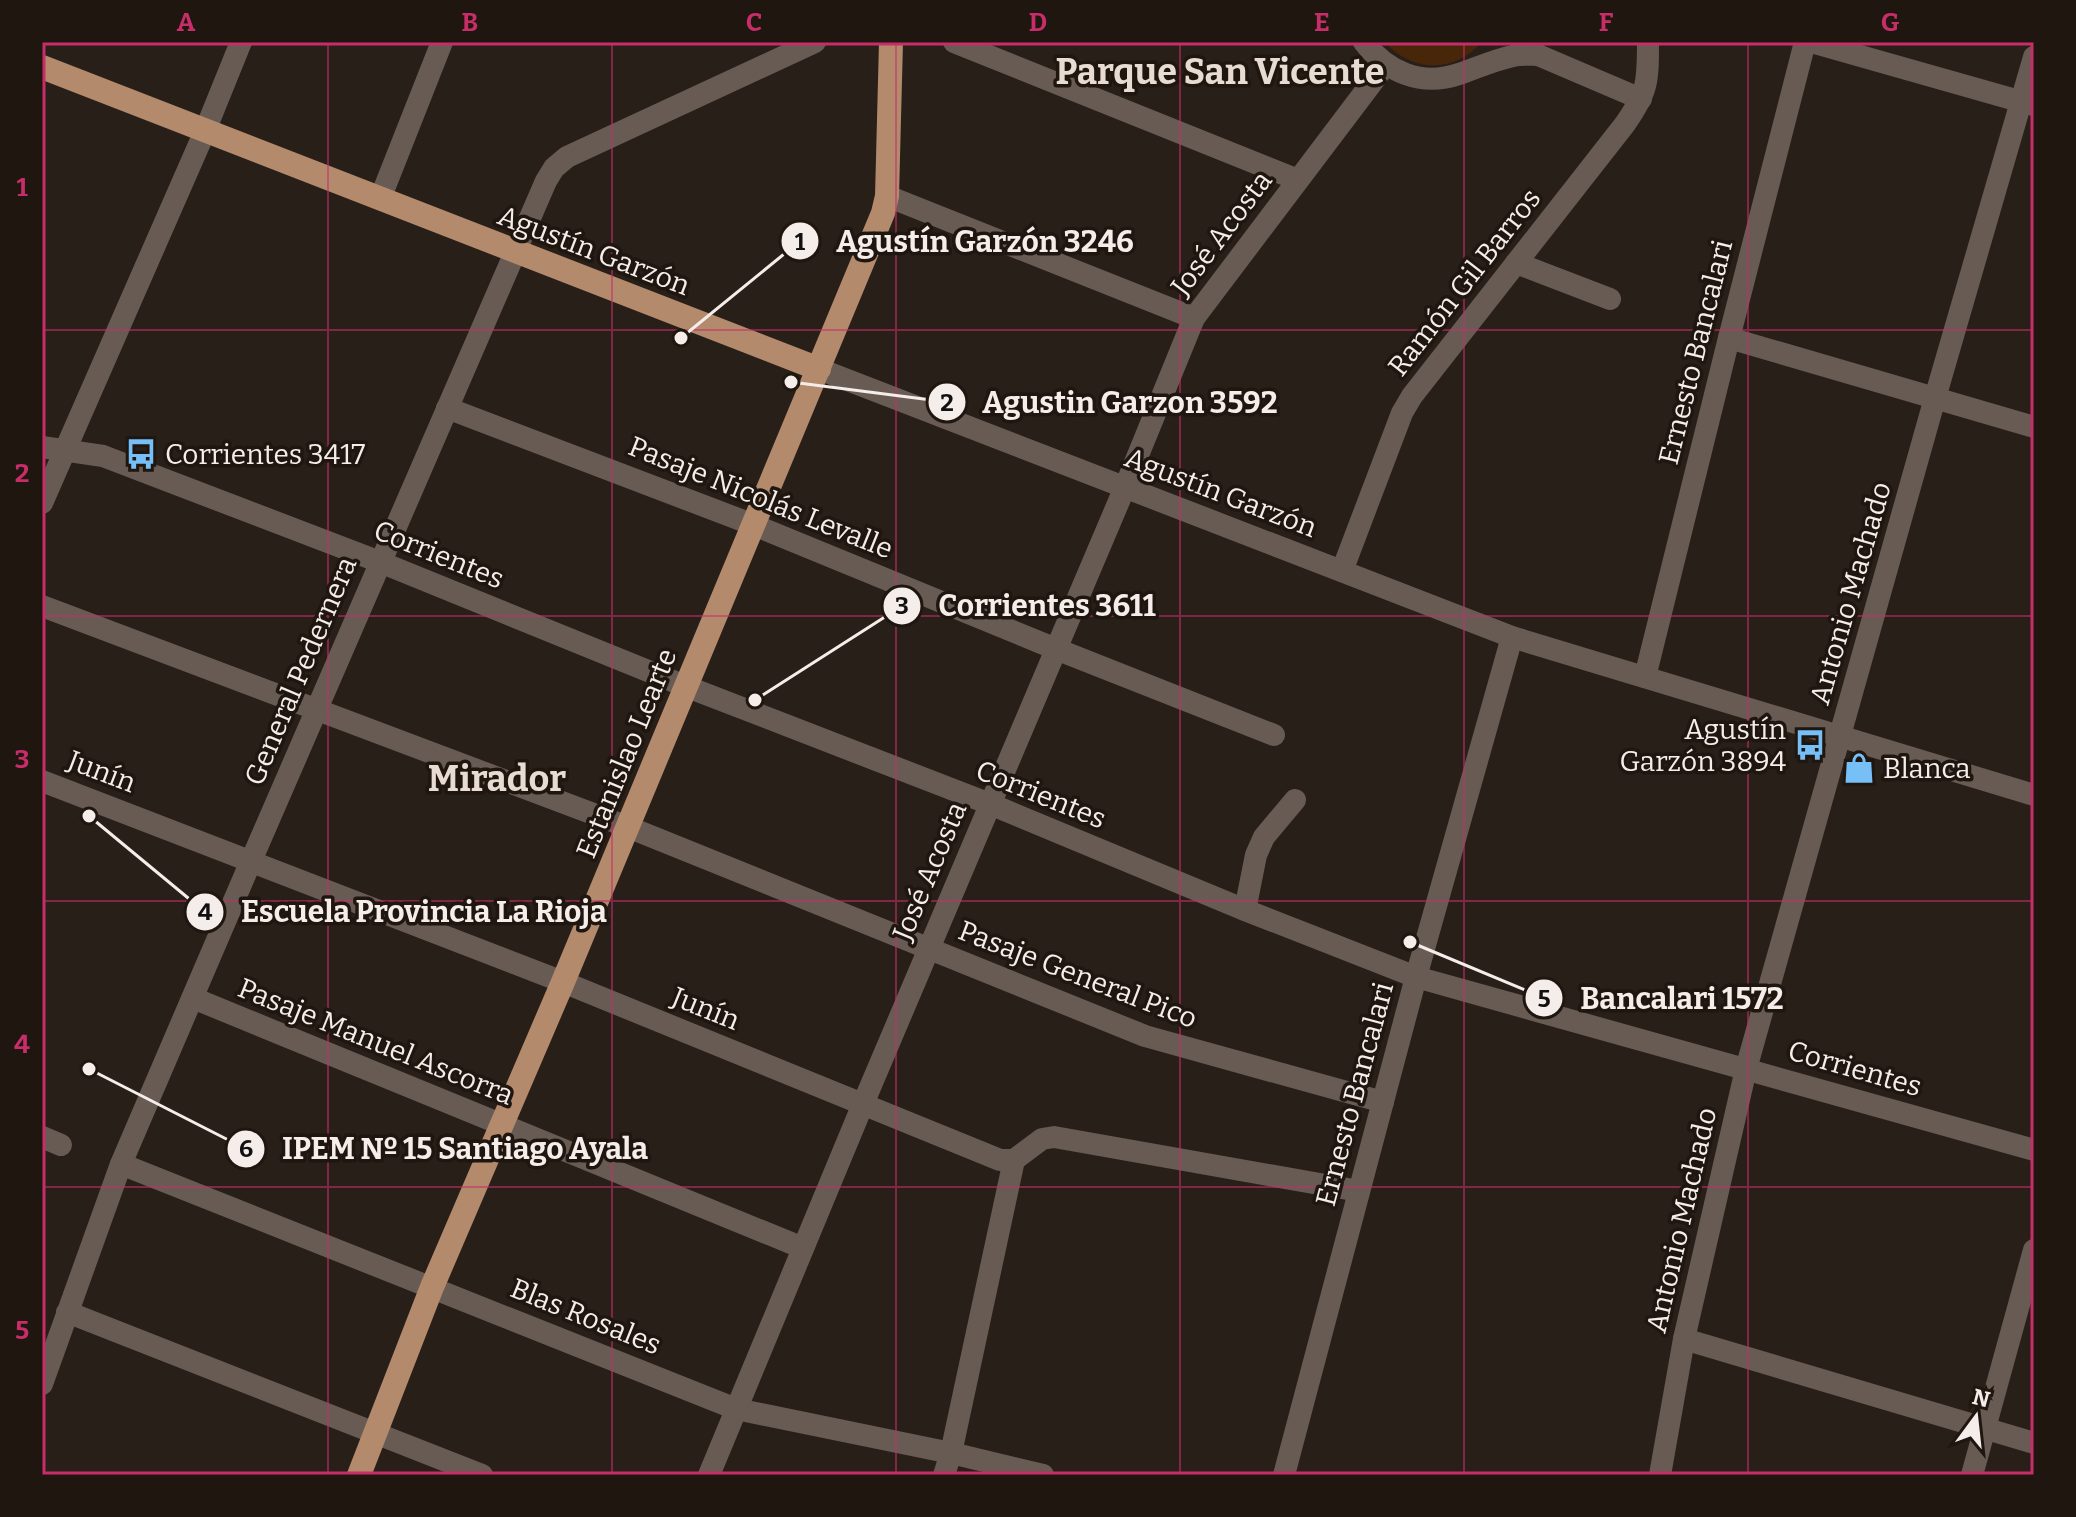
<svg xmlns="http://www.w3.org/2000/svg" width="2076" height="1517" font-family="Bitter,serif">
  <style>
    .green { fill: #47260a }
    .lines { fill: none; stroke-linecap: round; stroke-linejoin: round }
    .minor { stroke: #675b54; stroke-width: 22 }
    .major { stroke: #b48a6d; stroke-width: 24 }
    .grid { fill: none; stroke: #c72d69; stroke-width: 2; stroke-opacity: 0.55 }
    .labels { text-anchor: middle; stroke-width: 7; stroke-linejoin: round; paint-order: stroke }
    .street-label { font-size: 28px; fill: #f4ede9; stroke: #1f1610 }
    .poi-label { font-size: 28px; fill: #f4ede9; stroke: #1f1610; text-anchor: start }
    .district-label { font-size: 36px; font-weight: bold; fill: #e8dbd2; stroke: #1f1610 }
    .leader { fill: none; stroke: #f4ede9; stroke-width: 3 }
    .callout-dot { fill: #f4ede9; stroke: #1f1610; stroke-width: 3 }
    .mark-label { font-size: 24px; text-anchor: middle; font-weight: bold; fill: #111 }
    .callout-label { font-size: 30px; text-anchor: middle; font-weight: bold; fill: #f4ede9; stroke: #1f1610; stroke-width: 7; stroke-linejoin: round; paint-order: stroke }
    .neatline { fill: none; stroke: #c72d69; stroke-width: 3 }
    .grid-label { font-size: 26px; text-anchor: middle; font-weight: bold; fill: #c72d69 }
  </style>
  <rect width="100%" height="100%" fill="#291f19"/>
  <path class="green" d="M1385,42h96c-25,32 -71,30 -96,0z"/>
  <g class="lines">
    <g class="minor">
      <polyline points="954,42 1298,180"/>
      <path d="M1364,42c23,30 57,45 95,32 18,-6 35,-14 54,-18 8,-2 17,-1 25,-1l-17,-13"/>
      <polyline points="1811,42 2033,105"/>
      <polyline points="1538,55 1641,99"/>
      <polyline points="887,196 1194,318"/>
      <polyline points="380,199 442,42"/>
      <polyline points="1516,263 1610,299"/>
      <polyline points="1729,338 2034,427"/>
      <polyline points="819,369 1512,637 2034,795"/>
      <polyline points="447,408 754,525 1056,649 1274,735"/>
      <polyline points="42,447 103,456 380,562 685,686 990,804 1245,910 1416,977 2034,1150"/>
      <polyline points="42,503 205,131 241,42"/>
      <path d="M1342,571l60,-158 10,-17 213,-272c23,-33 23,-42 23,-82"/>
      <polyline points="42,606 628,827 1145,1036 1383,1102"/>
      <polyline points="1645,677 1729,338 1805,42"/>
      <polyline points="42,781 563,982 1000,1160 1014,1160 1042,1139 1054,1137 1359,1191"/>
      <polyline points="1245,910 1256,855 1264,837 1295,800"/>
      <polyline points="193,998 803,1248"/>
      <polyline points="42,1137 61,1145"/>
      <polyline points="121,1164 736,1409 951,1453 1043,1475"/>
      <polyline points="67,1312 482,1475"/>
      <polyline points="1684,1339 2034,1443"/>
      <polyline points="42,1384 121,1164 251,861 546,181 554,168 567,157 815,42"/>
      <polyline points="709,1475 863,1104 1125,487 1194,318 1386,64"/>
      <polyline points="944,1475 951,1453 1014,1160"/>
      <polyline points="1284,1475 1416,977 1512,637"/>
      <polyline points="1660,1475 1684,1339 1746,1069 1935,398 2034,57"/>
      <polyline points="1972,1475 2034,1250"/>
    </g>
    <g class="major">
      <polyline points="42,67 819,369"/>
      <polyline points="359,1475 432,1287 563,982 883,213 887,196 891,42"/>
    </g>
  </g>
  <path class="grid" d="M328,42v1433M612,42v1433M896,42v1433M1180,42v1433M1464,42v1433M1748,42v1433M42,330h1992M42,616h1992M42,901h1992M42,1187h1992"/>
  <defs>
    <symbol id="bus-bare" viewBox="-9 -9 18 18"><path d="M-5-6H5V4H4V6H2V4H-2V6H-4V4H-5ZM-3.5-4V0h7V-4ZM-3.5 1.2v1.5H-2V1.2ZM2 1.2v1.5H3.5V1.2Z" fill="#77bff7" stroke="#1f1610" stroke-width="2.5" paint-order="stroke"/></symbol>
    <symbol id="shop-bare" viewBox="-9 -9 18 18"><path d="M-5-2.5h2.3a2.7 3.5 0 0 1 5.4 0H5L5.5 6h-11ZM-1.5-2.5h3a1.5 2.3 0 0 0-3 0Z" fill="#77bff7" stroke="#1f1610" stroke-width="2.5" paint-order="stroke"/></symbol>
  </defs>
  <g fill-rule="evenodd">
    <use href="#bus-bare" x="119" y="432" width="44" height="44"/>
    <use href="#bus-bare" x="1788" y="723" width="44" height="44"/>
    <use href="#shop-bare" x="1837" y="746" width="44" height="44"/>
  </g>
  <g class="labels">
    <g class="street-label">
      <text transform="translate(1221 233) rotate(-53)" y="10">José Acosta</text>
      <text transform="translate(594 250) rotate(21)" y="10">Agustín Garzón</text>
      <text transform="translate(1464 282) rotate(-52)" y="10">Ramón Gil Barros</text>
      <text transform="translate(1695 352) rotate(-76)" y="10">Ernesto Bancalari</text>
      <text transform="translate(1221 492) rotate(21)" y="10">Agustín Garzón</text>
      <text transform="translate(761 497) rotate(22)" y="10">Pasaje Nicolás Levalle</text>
      <text transform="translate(439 554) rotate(22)" y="10">Corrientes</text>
      <text transform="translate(1850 593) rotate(-74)" y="10">Antonio Machado</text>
      <text transform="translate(300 671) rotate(-67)" y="10">General Pedernera</text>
      <text transform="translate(626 753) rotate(-68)" y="10">Estanislao Learte</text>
      <text transform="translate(102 771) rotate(21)" y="10">Junín</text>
      <text transform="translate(1041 794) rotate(22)" y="10">Corrientes</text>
      <text transform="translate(929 871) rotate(-67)" y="10">José Acosta</text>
      <text transform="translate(1078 974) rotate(21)" y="10">Pasaje General Pico</text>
      <text transform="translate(706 1008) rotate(22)" y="10">Junín</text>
      <text transform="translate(376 1041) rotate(22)" y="10">Pasaje Manuel Ascorra</text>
      <text transform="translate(1855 1068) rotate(16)" y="10">Corrientes</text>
      <text transform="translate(1354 1094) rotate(-75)" y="10">Ernesto Bancalari</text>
      <text transform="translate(1681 1220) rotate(-77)" y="10">Antonio Machado</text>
      <text transform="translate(586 1316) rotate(22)" y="10">Blas Rosales</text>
    </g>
    <g class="poi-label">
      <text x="165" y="464">Corrientes 3417</text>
      <text x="1786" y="739" text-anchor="end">Agustín<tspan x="1786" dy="32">Garzón 3894</tspan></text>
      <text x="1883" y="778">Blanca</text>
    </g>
    <g class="district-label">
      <text x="1220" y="84">Parque San Vicente</text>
      <text x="497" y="791">Mirador</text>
    </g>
  </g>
  <path class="leader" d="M681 338L800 241M791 382L947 402M755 700L902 606M89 816L205 912M1410 942L1544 998M89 1069L246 1149"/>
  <g class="callout-dot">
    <circle cx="681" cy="338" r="8"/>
    <circle cx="791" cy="382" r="8"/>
    <circle cx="755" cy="700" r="8"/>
    <circle cx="89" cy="816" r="8"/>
    <circle cx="1410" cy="942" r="8"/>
    <circle cx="89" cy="1069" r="8"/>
    <circle cx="800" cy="241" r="20"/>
    <circle cx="947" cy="402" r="20"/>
    <circle cx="902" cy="606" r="20"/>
    <circle cx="205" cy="912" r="20"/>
    <circle cx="1544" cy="998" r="20"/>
    <circle cx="246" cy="1149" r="20"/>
  </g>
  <g class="mark-label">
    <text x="800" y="250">1</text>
    <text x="947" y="411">2</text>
    <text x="902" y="614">3</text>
    <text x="205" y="920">4</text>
    <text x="1544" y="1007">5</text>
    <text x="246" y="1157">6</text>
  </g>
  <g class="callout-label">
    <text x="985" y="252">Agustín Garzón 3246</text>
    <text x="1130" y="413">Agustin Garzon 3592</text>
    <text x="1047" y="616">Corrientes 3611</text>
    <text x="424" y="922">Escuela Provincia La Rioja</text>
    <text x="1682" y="1009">Bancalari 1572</text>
    <text x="465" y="1159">IPEM Nº 15 Santiago Ayala</text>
  </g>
  <rect width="2076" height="1517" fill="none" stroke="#1f1610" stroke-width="88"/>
  <g transform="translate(1976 1417) rotate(15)" stroke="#1f1610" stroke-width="6" paint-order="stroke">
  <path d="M0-6L14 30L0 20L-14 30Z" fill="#f4ede9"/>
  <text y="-12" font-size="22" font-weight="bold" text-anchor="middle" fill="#f4ede9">N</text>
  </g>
  <rect x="44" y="44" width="1988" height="1429" class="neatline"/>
  <g class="grid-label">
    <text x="186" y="31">A</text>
    <text x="470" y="31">B</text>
    <text x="754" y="31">C</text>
    <text x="1038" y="31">D</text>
    <text x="1322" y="31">E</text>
    <text x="1606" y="31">F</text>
    <text x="1890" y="31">G</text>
    <text x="22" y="196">1</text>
    <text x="22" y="482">2</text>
    <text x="22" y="768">3</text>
    <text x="22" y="1053">4</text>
    <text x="22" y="1339">5</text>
  </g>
</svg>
